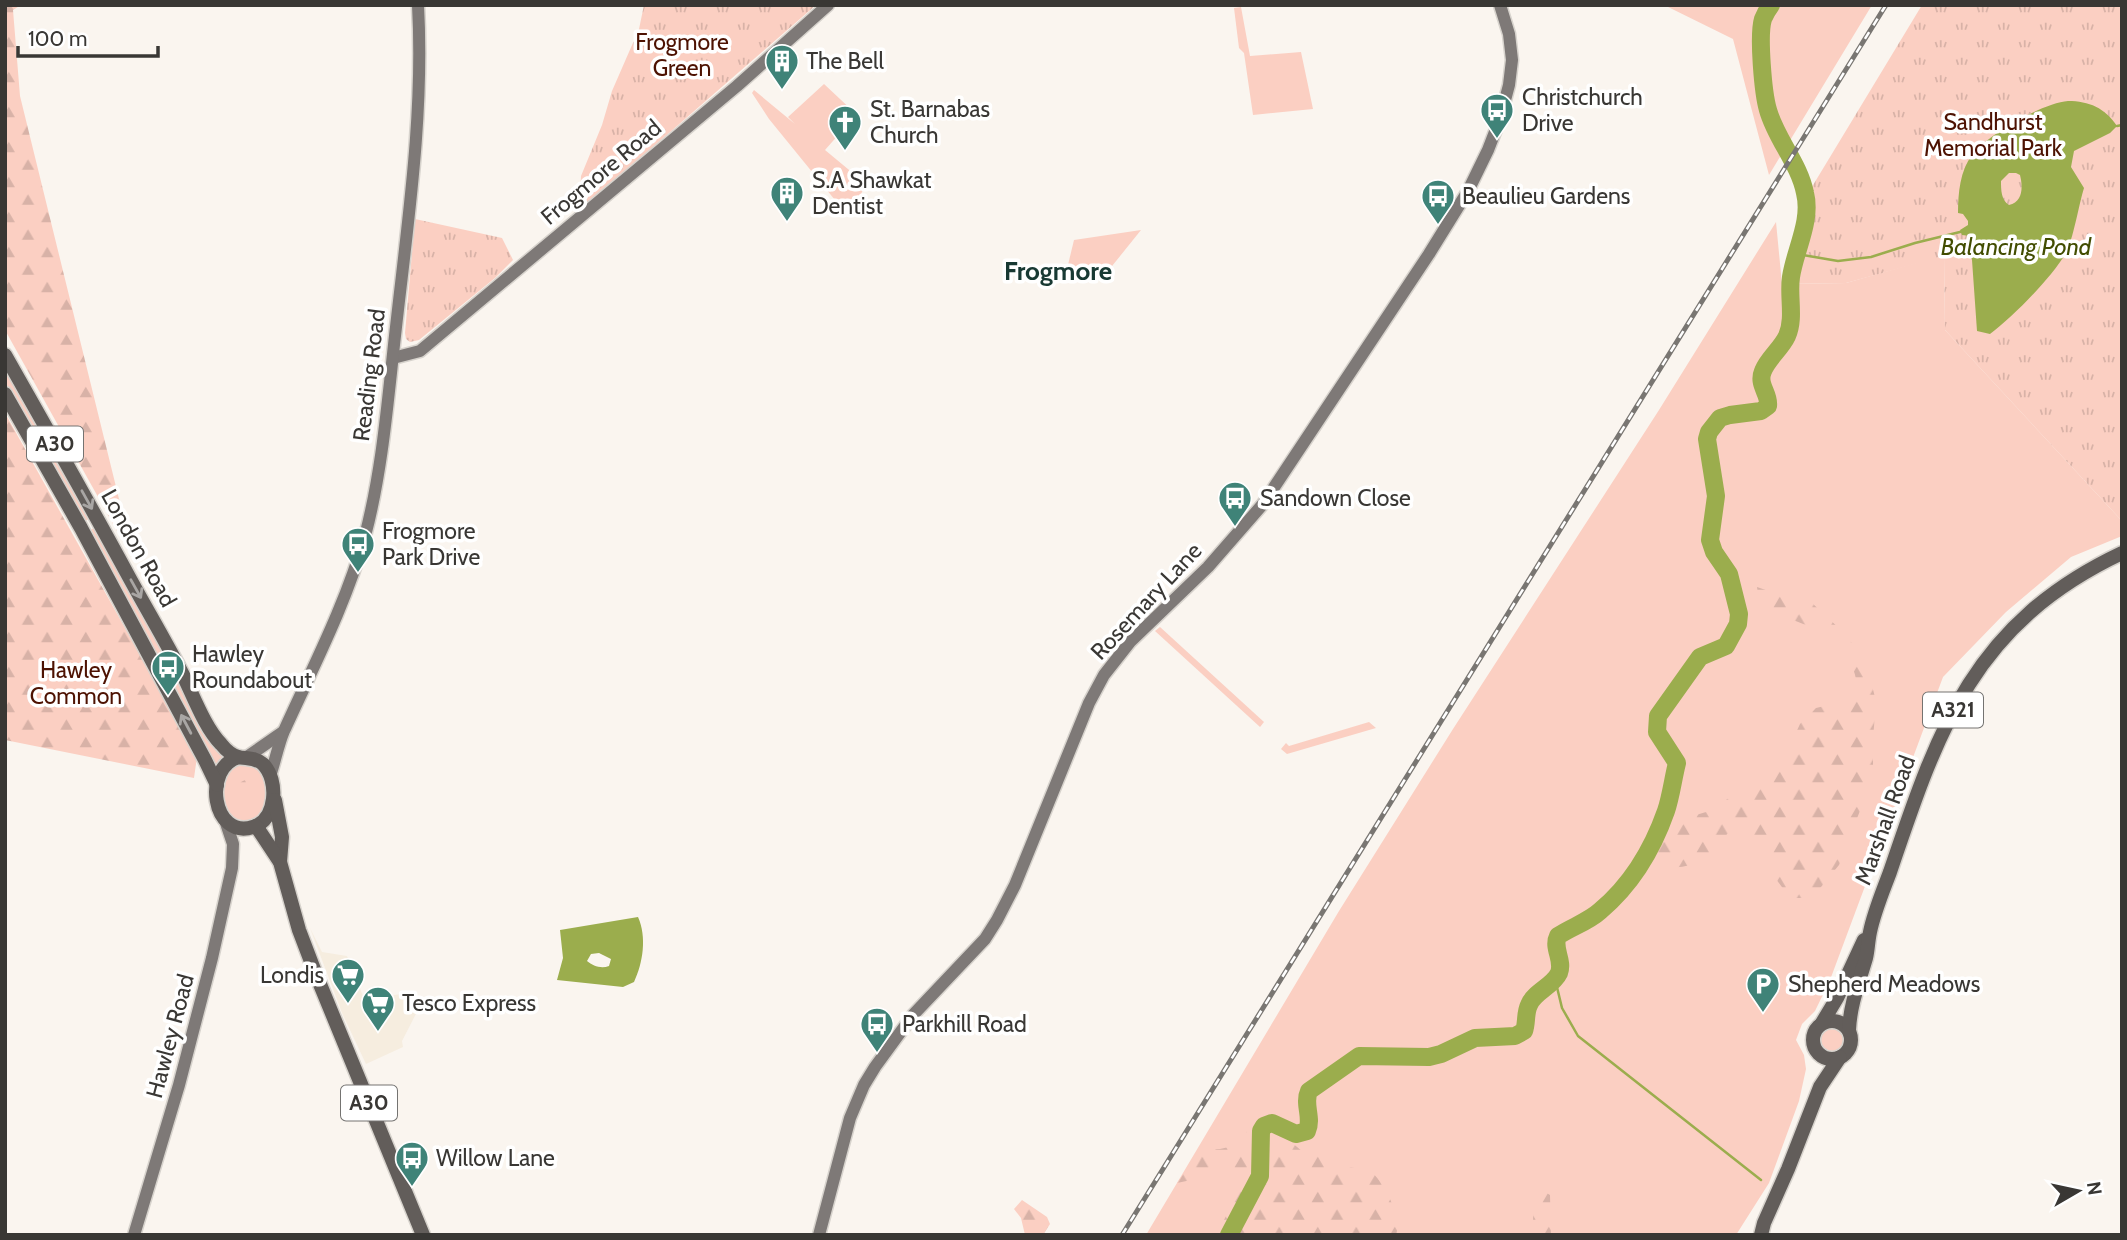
<svg xmlns="http://www.w3.org/2000/svg" width="2127" height="1240" font-family="Cabin,sans-serif">
  <style>
    .built { fill: #f6eddf }
    .green { fill: #fbcfc2 }
    .forest { fill: url(#forest-firs) }
    .park { fill: url(#park-tufts) }
    .water { fill: #9bad4d; fill-rule: evenodd }
    .lines { fill: none; stroke-linecap: round; stroke-linejoin: round }
    .stream { stroke: #9bad4d; stroke-width: 2.5 }
    .river { stroke: #9bad4d; stroke-width: 18 }
    .secondary-casing { stroke: #d7d3cd; stroke-width: 15 }
    .primary-casing { stroke: #d7d3cd; stroke-width: 17 }
    .secondary { stroke: #7e7977; stroke-width: 12 }
    .primary { stroke: #625d5a; stroke-width: 14 }
    .rail-casing { stroke: #797672; stroke-width: 5 }
    .rail { stroke: #fff; stroke-width: 2.5; stroke-dasharray: 8; stroke-linecap: butt }
    .oneway { stroke: #a9a6a4 }
    .labels { text-anchor: middle; stroke-width: 7; stroke-linejoin: round; paint-order: stroke }
    .shield { fill: #fff; stroke: #747371; stroke-width: 2 }
    .shield-label { font-size: 21px; font-weight: bold; fill: #393734 }
    .park-label { font-size: 23px; fill: #4d1202; stroke: #fff }
    .poi-label { font-size: 23px; fill: #393734; stroke: #fff; text-anchor: start }
    .street-label { font-size: 23px; fill: #393734; stroke: #fff }
    .water-label { font-size: 24px; font-style: italic; fill: #424d01; stroke: #fff }
    .quarter-label { font-size: 26px; font-weight: bold; fill: #183933; stroke: #fff }
  </style>
  <defs>
    <pattern id="forest-firs" width="22" height="20" patternUnits="userSpaceOnUse" patternTransform="scale(1.75)"><rect width="22" height="20" fill="#fbcfc2"/><path d="M5 1l3.5 6h-7zM16 11l3.5 6h-7z" fill="#d8b2a7"/></pattern>
    <pattern id="park-tufts" width="24" height="20" patternUnits="userSpaceOnUse" patternTransform="scale(1.75)"><rect width="24" height="20" fill="#fbcfc2"/><path d="M3 7l-1-3M5 7V3M7 7l1-3M15 17l-1-3M17 17v-4M19 17l1-3" fill="none" stroke="#d8b2a7"/></pattern>
  </defs>
  <rect width="100%" height="100%" fill="#faf5ef"/>
  <polygon class="built" points="310,928 322,952 347,956 365,1001 374,998 401,994 420,1006 402,1041 403,1047 366,1064 342,1013"/>
  <g class="green">
    <polygon points="1664,5 1872,5 1769,175 1733,39"/>
    <polygon points="1241,7 1250,56 1301,52 1313,109 1253,115 1244,53 1239,48 1234,8"/>
    <polygon points="824,84 856,114 838,130 840,133 825,150 866,184 856,204 846,209 839,205 769,119 752,93 754,90 795,124 788,117"/>
    <polygon points="1776,222 1782,284 1846,283 1944,255 1945,330 2122,521 2122,536 2071,557 2006,612 1943,677 1830,980 1815,1011 1802,1024 1796,1040 1804,1055 1806,1069 1799,1101 1769,1183 1736,1235 1146,1235 1339,911 1453,729 1659,410"/>
    <polygon points="1141,230 1104,276 1067,269 1074,240"/>
    <polygon points="5,366 90,518 84,522 5,385"/>
    <polygon points="95,527 173,668 164,673 88,532"/>
    <polygon points="1160,627 1264,722 1260,727 1155,631"/>
    <polygon points="175,670 225,755 216,765 165,675"/>
    <polygon points="1369,722 1376,728 1287,754 1281,749 1286,743 1289,746"/>
    <path d="M238,764c40,-3 35,58 6,56 -5,0 -11,-2 -14,-6 -12,-15 -7,-40 8,-50z"/>
    <circle cx="1833" cy="1038" r="13"/>
  </g>
  <g class="forest">
    <polygon points="5,5 21,5 13,10 20,96 120,503 117,531 5,330"/>
    <polygon points="5,413 197,757 194,778 5,740"/>
    <path d="M1757,587l23,8 32,8 31,29 22,27 11,42 -3,38v38l-34,88 -27,33h-22l-17,-23 -8,-27 -17,-17 -20,2c-22,26 -27,34 -63,35l-11,-9 -19,6 21,-38 50,-15 20,-12 60,-46 14,-30 16,-16 34,-8 8,-9c-5,-57 -53,-66 -98,-83z"/>
    <path d="M247,779l4,15 -1,12 -3,1c-11,-5 -13,-15 -6,-25z"/>
    <polygon points="1265,1120 1303,1152 1331,1155 1346,1166 1372,1172 1385,1187 1395,1211 1398,1227 1396,1235 1216,1235 1234,1201 1242,1179 1233,1171 1177,1183 1200,1150 1220,1149 1242,1144 1251,1121"/>
    <polygon points="1540,1189 1550,1195 1551,1235 1532,1235 1534,1205"/>
    <polygon points="1022,1200 1047,1217 1050,1224 1043,1235 1025,1235 1021,1218 1014,1209"/>
  </g>
  <g class="park">
    <polygon points="644,5 816,5 584,207 580,195 581,176 602,125 612,91 639,29"/>
    <polygon points="1922,5 2122,5 2122,521 1945,330 1944,256 1846,283 1782,284 1809,215 1804,200"/>
    <polygon points="415,219 502,238 513,260 495,278 419,340 410,342 406,339 405,333"/>
  </g>
  <g class="water">
    <path d="M2068,101c21,0 37,7 49,25l-7,7 -36,18 -3,16 13,21c-5,16 -11,52 -18,65 -14,24 -53,64 -76,81l-13,-3 -5,-71 -3,-10 5,-6v-5l-4,-3 -8,-1 -2,-5 8,-5v-4l-5,-7 -5,-1c0,-20 2,-42 14,-58 16,-21 71,-52 96,-54zM2009,173h7l4,2c3,12 3,27 -11,30 -8,-5 -8,-15 -8,-24z"/>
    <path d="M638,917c9,20 5,46 -4,65l-11,5 -66,-7 6,-22 -3,-28zM599,953l12,6 -2,7c-8,3 -16,0 -22,-5l4,-7z"/>
  </g>
  <g class="lines">
    <g class="stream">
      <polyline points="2117,126 2122,125"/>
      <polyline points="1797,254 1838,261 1871,257 1915,243 1964,231"/>
      <polyline points="1555,979 1562,1008 1578,1036 1761,1180"/>
    </g>
    <path class="river" d="M1229,1235l31,-59 1,-45 3,-5 8,-3 24,11 11,-3c6,-13 -4,-27 2,-40l50,-35 70,1 12,-3 34,-16 40,-2 9,-5c3,-8 1,-18 5,-26 5,-13 24,-19 30,-32 5,-13 -7,-25 -1,-37 13,-9 30,-14 42,-25 31,-26 53,-63 66,-100 5,-15 7,-32 11,-48l-20,-31 1,-16 42,-59 26,-11 12,-22 1,-10 -10,-40 -15,-22 -4,-12 6,-44 -9,-57 2,-7 11,-14 10,-3 31,-4 7,-5c2,-12 -11,-21 -5,-35 5,-13 18,-22 24,-35 8,-18 1,-40 4,-59 4,-27 21,-56 14,-84 -6,-30 -29,-54 -37,-83 -5,-17 -10,-75 -5,-91 2,-5 5,-10 8,-14"/>
    <defs>
      <g id="secondary">
        <polyline points="393,358 420,351 737,86 828,5"/>
        <polyline points="247,757 283,732"/>
        <path d="M270,776c5,-14 8,-31 14,-45 29,-64 62,-127 81,-195 18,-68 23,-140 31,-209 12,-107 28,-214 22,-322"/>
        <polyline points="134,1235 179,1085 212,958 232,868 233,844 225,820"/>
        <polyline points="819,1235 850,1118 864,1085 875,1067 913,1015 985,939 997,920 1015,885 1089,703 1104,675 1130,642 1208,567 1263,504 1429,254 1468,191 1488,150 1500,119 1509,85 1512,60 1509,34 1500,5"/>
      </g>
      <g id="primary">
        <path d="M5,355c42,74 84,148 124,222 18,33 37,65 54,98 10,20 22,53 38,69 4,5 11,11 17,13 9,2 17,0 25,7 16,16 14,56 -10,63 -41,13 -51,-60 -14,-70"/>
        <polyline points="5,394 81,528 205,760 217,785"/>
        <polyline points="275,800 282,837 280,862"/>
        <polyline points="256,826 280,862 299,930 315,972 423,1235"/>
        <circle cx="1832" cy="1040" r="19"/>
        <polyline points="1822,1023 1837,998 1864,940"/>
        <path d="M1849,1030c1,-25 10,-48 17,-72 2,-8 2,-17 4,-26 4,-20 13,-41 20,-60 49,-145 84,-249 232,-319"/>
        <polyline points="1761,1235 1764,1223 1788,1169 1820,1087 1840,1057"/>
      </g>
    </defs>
    <use href="#secondary" class="secondary-casing"/>
    <use href="#primary" class="primary-casing"/>
    <use href="#secondary" class="secondary"/>
    <use href="#primary" class="primary"/>
    <defs>
      <polyline id="rail" points="1122,1235 1886,5"/>
    </defs>
    <use href="#rail" class="rail-casing"/>
    <use href="#rail" class="rail"/>
  </g>
  <defs><path id="oneway-shaft" d="M-6 0H5M1.5-3L5.5 0L1.5 3" fill="none" stroke-width="1.6" stroke-linecap="round" stroke-linejoin="round" transform="scale(1.75)"/></defs>
  <g class="oneway">
    <use href="#oneway-shaft" transform="translate(87 500) rotate(61)"/>
    <use href="#oneway-shaft" transform="translate(136 589) rotate(61)"/>
    <use href="#oneway-shaft" transform="translate(186 724) rotate(-118)"/>
  </g>
  <defs>
    <symbol id="building-pin" viewBox="-11 -11 22 30"><path d="M0 17L-7.5 6A9.5 9.5 0 1 1 7.5 6Z" fill="#3f8378" stroke="#fff"/><path d="M-4-6H4V6H1V3H-1V6H-4ZM-2.5-4.3h1.7v1.8h-1.7ZM.8-4.3h1.7v1.8H.8ZM-2.5-1h1.7V.8h-1.7ZM.8-1h1.7V.8H.8Z" fill="#fff"/></symbol>
    <symbol id="bus-pin" viewBox="-11 -11 22 30"><path d="M0 17L-7.5 6A9.5 9.5 0 1 1 7.5 6Z" fill="#3f8378" stroke="#fff"/><path d="M-5-6H5V4H4V6H2V4H-2V6H-4V4H-5ZM-3.5-4V0h7V-4ZM-3.5 1.2v1.5H-2V1.2ZM2 1.2v1.5H3.5V1.2Z" fill="#fff"/></symbol>
    <symbol id="church-pin" viewBox="-11 -11 22 30"><path d="M0 17L-7.5 6A9.5 9.5 0 1 1 7.5 6Z" fill="#3f8378" stroke="#fff"/><path d="M-1.2-6h2.4v3.5h3.3v2.4h-3.3V6h-2.4V-.1h-3.3v-2.4h3.3Z" fill="#fff"/></symbol>
    <symbol id="supermarket-pin" viewBox="-11 -11 22 30"><path d="M0 17L-7.5 6A9.5 9.5 0 1 1 7.5 6Z" fill="#3f8378" stroke="#fff"/><path d="M-6-5.5h2.5l.6 2H6L4.5 2H-2.5L-4.4-4H-6ZM-1.5 3.2a1.3 1.3 0 1 0 .1 0ZM3 3.2a1.3 1.3 0 1 0 .1 0Z" fill="#fff"/></symbol>
    <symbol id="parking-pin" viewBox="-11 -11 22 30"><path d="M0 17L-7.5 6A9.5 9.5 0 1 1 7.5 6Z" fill="#3f8378" stroke="#fff"/><path d="M-3.5-5.5H1a3.5 3.5 0 0 1 0 7H-1V5.5H-3.5ZM-1-3.4V-.6H.8a1.4 1.4 0 0 0 0-2.8Z" fill="#fff"/></symbol>
  </defs>
  <g fill-rule="evenodd">
    <use href="#building-pin" x="763" y="42" width="38" height="52"/>
    <use href="#bus-pin" x="1478" y="91" width="38" height="52"/>
    <use href="#church-pin" x="826" y="103" width="38" height="52"/>
    <use href="#building-pin" x="768" y="174" width="38" height="52"/>
    <use href="#bus-pin" x="1419" y="177" width="38" height="52"/>
    <use href="#bus-pin" x="1216" y="479" width="38" height="52"/>
    <use href="#bus-pin" x="339" y="525" width="38" height="52"/>
    <use href="#bus-pin" x="149" y="648" width="38" height="52"/>
    <use href="#supermarket-pin" x="329" y="956" width="38" height="52"/>
    <use href="#parking-pin" x="1744" y="965" width="38" height="52"/>
    <use href="#supermarket-pin" x="359" y="984" width="38" height="52"/>
    <use href="#bus-pin" x="858" y="1005" width="38" height="52"/>
    <use href="#bus-pin" x="393" y="1139" width="38" height="52"/>
  </g>
  <g class="labels">
    <g class="shield">
      <rect x="27" y="426.5" width="56" height="35" rx="5"/>
      <rect x="1923" y="692.5" width="60" height="35" rx="5"/>
      <rect x="341" y="1085.5" width="56" height="35" rx="5"/>
    </g>
    <g class="shield-label">
      <text x="55" y="451">A30</text>
      <text x="1953" y="717">A321</text>
      <text x="369" y="1110">A30</text>
    </g>
    <g class="park-label">
      <text x="682" y="50">Frogmore<tspan x="682" dy="26">Green</tspan></text>
      <text x="1993" y="130">Sandhurst<tspan x="1993" dy="26">Memorial Park</tspan></text>
      <text x="76" y="678">Hawley<tspan x="76" dy="26">Common</tspan></text>
    </g>
    <g class="poi-label">
      <text x="806" y="69">The Bell</text>
      <text x="1522" y="105">Christchurch<tspan x="1522" dy="26">Drive</tspan></text>
      <text x="870" y="117">St. Barnabas<tspan x="870" dy="26">Church</tspan></text>
      <text x="812" y="188">S.A Shawkat<tspan x="812" dy="26">Dentist</tspan></text>
      <text x="1462" y="204">Beaulieu Gardens</text>
      <text x="1260" y="506">Sandown Close</text>
      <text x="382" y="539">Frogmore<tspan x="382" dy="26">Park Drive</tspan></text>
      <text x="192" y="662">Hawley<tspan x="192" dy="26">Roundabout</tspan></text>
      <text x="324" y="983" text-anchor="end">Londis</text>
      <text x="1788" y="992">Shepherd Meadows</text>
      <text x="402" y="1011">Tesco Express</text>
      <text x="902" y="1032">Parkhill Road</text>
      <text x="436" y="1166">Willow Lane</text>
    </g>
    <g class="street-label">
      <text transform="translate(601 172) rotate(-40)" y="8">Frogmore Road</text>
      <text transform="translate(369 375) rotate(-83)" y="8">Reading Road</text>
      <text transform="translate(139 548) rotate(61)" y="8">London Road</text>
      <text transform="translate(1146 601) rotate(-47)" y="8">Rosemary Lane</text>
      <text transform="translate(1885 820) rotate(-70)" y="8">Marshall Road</text>
      <text transform="translate(170 1036) rotate(-75)" y="8">Hawley Road</text>
    </g>
    <g class="water-label">
      <text x="2016" y="255">Balancing Pond</text>
    </g>
    <g class="quarter-label">
      <text x="1058" y="280">Frogmore</text>
    </g>
  </g>
  <rect width="2127" height="1240" fill="none" stroke="#393734" stroke-width="14"/>
  <g transform="translate(2078 1191) rotate(81)" stroke="#ffffff" stroke-width="5" paint-order="stroke">
  <path d="M0-5L12 26L0 18L-12 26Z" fill="#393734"/>
  <text y="-10" font-size="19" font-weight="bold" text-anchor="middle" fill="#393734">N</text>
  </g>
  <path d="M18 46v10h140v-10" fill="none" stroke="#393734" stroke-width="3.5"/>
  <text x="28" y="46" font-size="21" fill="#393734" stroke="#ffffff" stroke-width="5" paint-order="stroke">100 m</text>
</svg>
